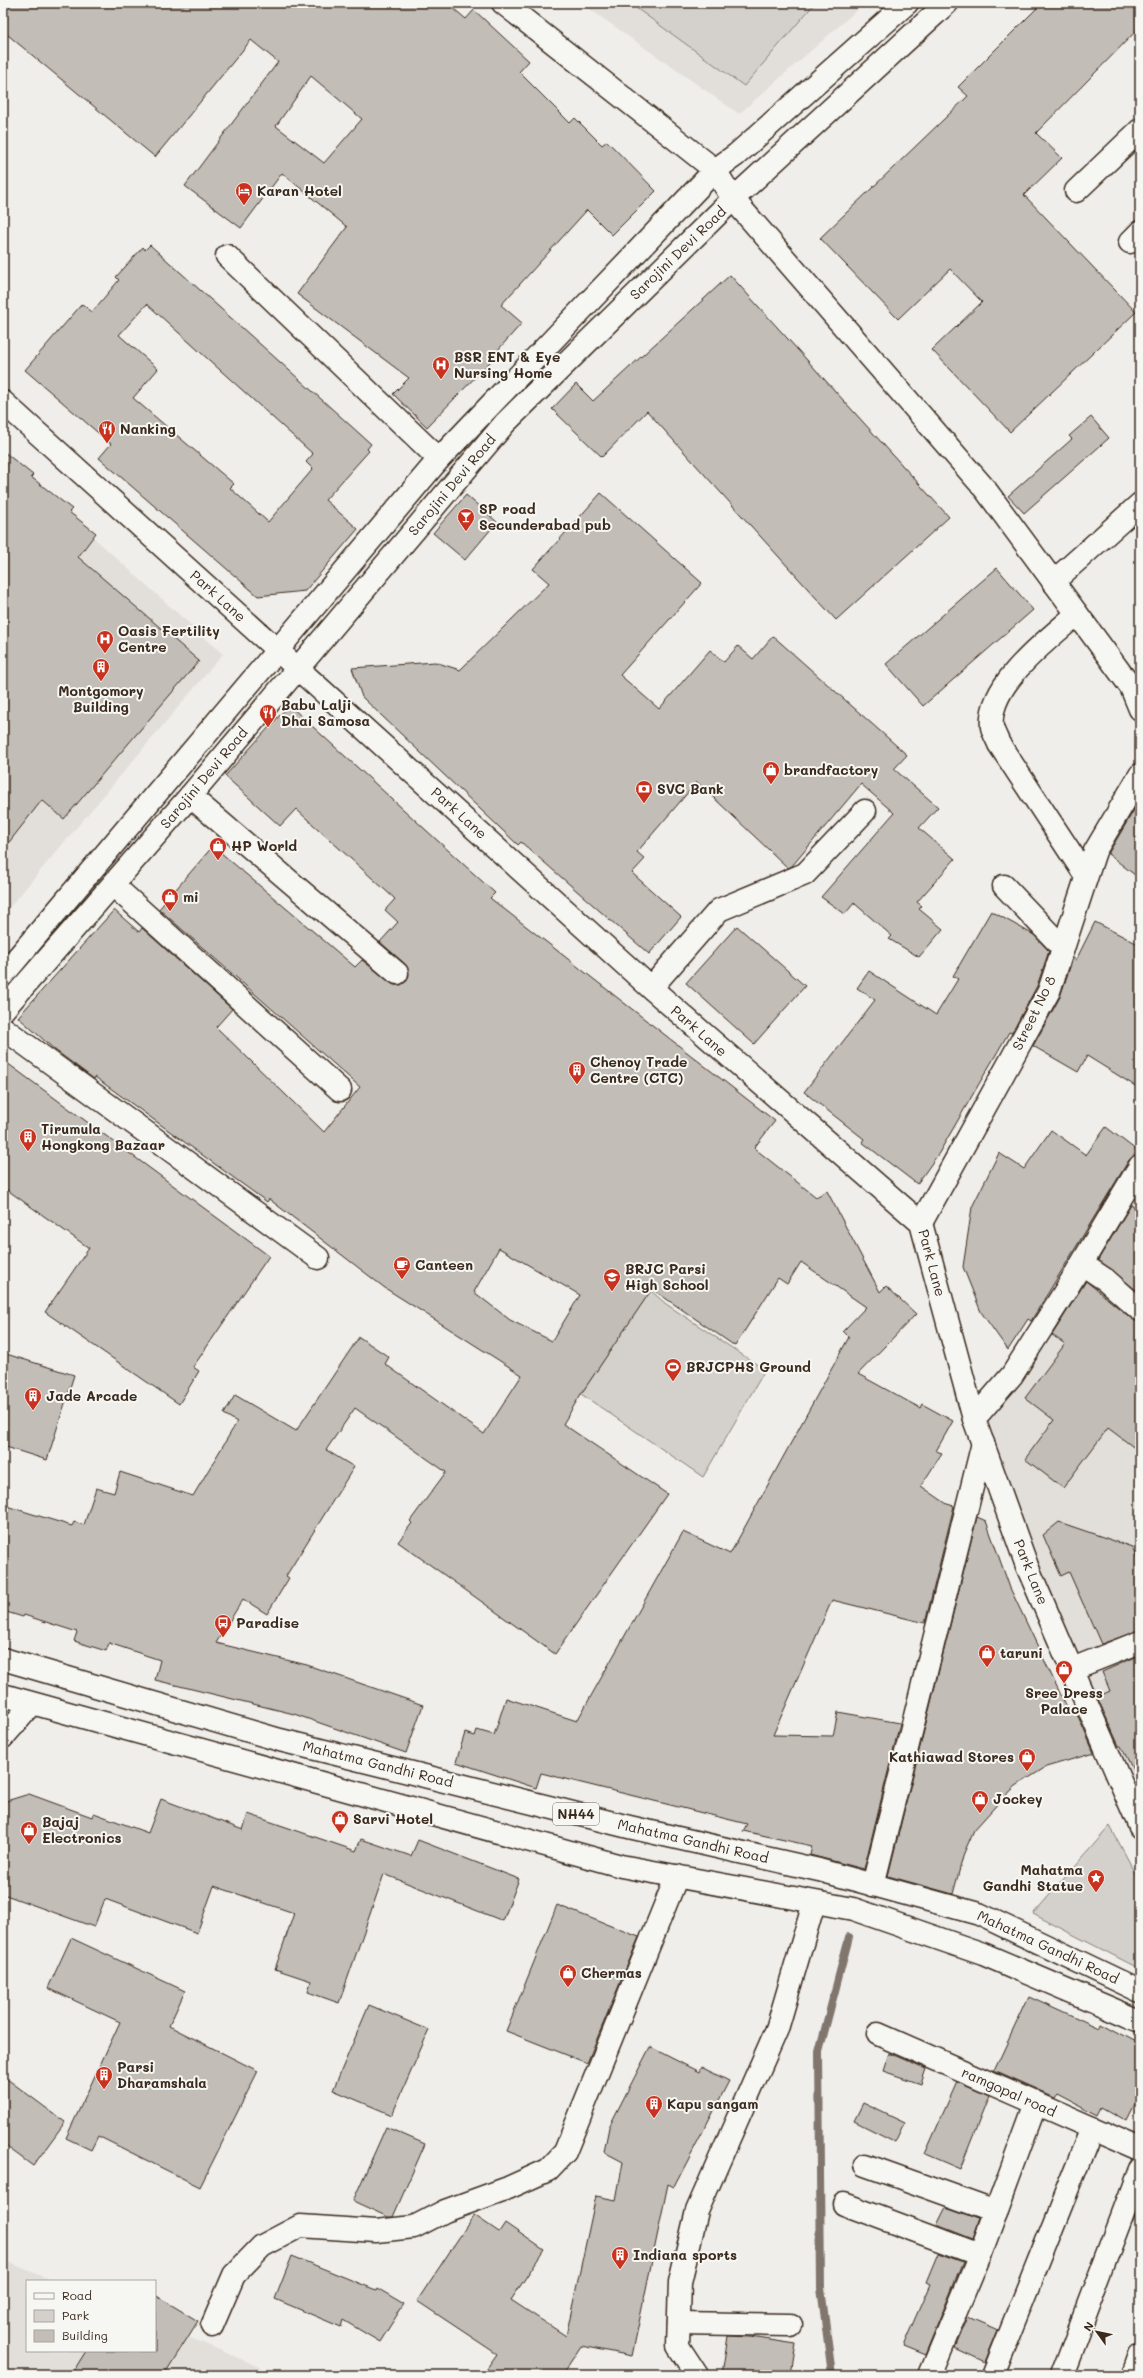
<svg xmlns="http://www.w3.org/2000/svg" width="1143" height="2378" font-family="Mali,sans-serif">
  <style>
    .built { fill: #e2dfdb }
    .green { fill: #d4d1cc; stroke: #887e75 }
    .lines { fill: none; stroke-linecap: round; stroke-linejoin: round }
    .stream { stroke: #81766d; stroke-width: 8 }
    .building { fill: #c2bdb7; stroke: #3b2a1e; fill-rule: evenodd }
    .minor-casing { stroke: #3b2a1e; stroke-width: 25 }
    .tertiary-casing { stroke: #3b2a1e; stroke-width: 25 }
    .secondary-casing { stroke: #3b2a1e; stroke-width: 25 }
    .trunk-casing { stroke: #3b2a1e; stroke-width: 25 }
    .minor { stroke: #f6f6f2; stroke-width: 22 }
    .tertiary { stroke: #f6f6f2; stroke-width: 22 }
    .secondary { stroke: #f6f6f2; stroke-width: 22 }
    .trunk { stroke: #f6f6f2; stroke-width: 22 }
    .labels { text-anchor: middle; stroke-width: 4; stroke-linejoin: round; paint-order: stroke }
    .shield { fill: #f6f6f2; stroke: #73675e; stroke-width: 1 }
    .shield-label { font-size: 13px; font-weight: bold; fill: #3b2a1e }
    .poi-label { font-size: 14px; font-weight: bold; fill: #3b2a1e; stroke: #f6f6f2; text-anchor: start }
    .street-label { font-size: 14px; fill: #3b2a1e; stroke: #f6f6f2 }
  </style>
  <rect width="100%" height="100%" fill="#efeeea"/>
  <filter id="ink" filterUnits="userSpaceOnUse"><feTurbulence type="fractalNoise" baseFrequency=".025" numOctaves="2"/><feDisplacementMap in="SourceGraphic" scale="8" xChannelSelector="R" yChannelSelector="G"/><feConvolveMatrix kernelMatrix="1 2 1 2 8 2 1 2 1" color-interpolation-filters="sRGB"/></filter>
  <g filter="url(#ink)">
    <g class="built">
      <polygon points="581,3 865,3 739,114"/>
      <polygon points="3,456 223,654 3,915"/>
      <polygon points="1140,1177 1140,1807 1093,1699 978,1416"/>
      <polygon points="3,2260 54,2281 27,2281 27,2351 155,2351 155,2323 279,2375 3,2375"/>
    </g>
    <g class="green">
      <polygon points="635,3 815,3 744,86 636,8"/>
      <polygon points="650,1290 666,1304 765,1370 703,1477 581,1394"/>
      <polygon points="1110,1826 1140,1882 1140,1969 1033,1914"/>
    </g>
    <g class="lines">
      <polyline class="stream" points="832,2375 821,2288 819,2052 849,1937"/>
    </g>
    <g class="building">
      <path d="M3,3h444l19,16 8,-9 55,51 -10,11 51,51 5,-5 27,27 5,-4 49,50 -44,44 -25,-25 -86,95 21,18 -33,37 2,1 -64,66 -34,-33 16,-16 -112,-84 50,-67 -65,-54 -41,55 -56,-42 93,-124 -27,-22 -96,117 -152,-126zM311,76l51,43 -38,44 -48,-37z"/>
      <polygon points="1042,3 1140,3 1140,27 1036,133 1062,158 1024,195 1136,312 1010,432 932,350 982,302 950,269 898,319 820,238 968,96 958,87"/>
      <path d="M150,245l221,199 -4,5 2,2 -44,49 33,29 -53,62 -47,5 -159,-138 12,-14 -86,-74 57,-66 10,8 27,-32 -3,-3 27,-30 2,3zM147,304l166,150 -7,8 7,7 -45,53 -38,-34 4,-4 -101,-86 25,-29 -39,-34z"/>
      <polygon points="730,275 949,517 836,620 647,411 602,457 552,409 576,384 593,401"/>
      <polygon points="1091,417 1109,438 1024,513 1008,496 1072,439 1069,436"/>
      <polygon points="3,451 33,475 31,477 72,509 69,512 96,533 78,557 199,661 64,819 42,800 3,850"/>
      <polygon points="601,493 702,583 620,675 659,709 710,650 724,662 738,646 753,659 773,636 907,755 894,769 938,807 919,828 955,859 917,902 922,906 919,909 943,929 919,957 889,939 892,936 854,903 845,914 821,897 894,813 861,784 792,866 788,868 697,782 637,852 645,859 632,873 681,917 649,954 521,842 518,845 362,697 352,668 435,662 460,670 549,583 533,569"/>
      <polygon points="466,495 497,522 465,560 433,533"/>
      <polygon points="997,568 1033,610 923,706 886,664"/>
      <path d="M289,705l206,188 -5,5 285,223 -21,27 62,49 11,-6 53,101 6,-6 30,28 -58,60 62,34 2,-4 31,17 -17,30 6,2 -21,33 26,18 7,2 -29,117 -93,-23 -59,135 60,1 5,-24 62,11 -36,146 -54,-14 2,-9 -69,-15 4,-7 -206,-51 -5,15 -80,-26 9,-29 10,3 2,-6 17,5 12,-37 71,23 106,-189 47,22 119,-217 -6,-6 23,-24 -65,-45 -14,22 -9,-6 -43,68 -83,-57 -71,105 -18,30 104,70 -112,160 -157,-112 14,-19 -2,-2 36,-49 -91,-64 -29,42 28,17 -68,109 3,2 -22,36 -24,-15 -27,44 91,22 116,40 -17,48 -112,-39 -139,-34 5,-20 -51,-17 -3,8 -32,-10 3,-9 -53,-17 -1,2 -20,-6v-106l69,21 2,-4 10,3 12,-37 18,5 6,-21 73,24 44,-74 -13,-8 11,-19 61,36 63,-94 30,20 -4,7 99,70 38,-59 -137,-87 -116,-89 -2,3 -172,-125 -1,2 -39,-29 -37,-33 96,-107 25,22 3,-4 90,81 -16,18 108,105 36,-45 -201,-178 54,-63 142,121 7,-7 32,25h7l6,-4 2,-6 -4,-11 -25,-22 18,-20 -13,-12 10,-11 -99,-90 -16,17 -55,-50zM499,1248l81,47 -28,46 -42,-21 -36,-28z"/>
      <polygon points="1140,800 1140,879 1108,854"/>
      <polygon points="991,911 1034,935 1049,951 1037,986 1012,1033 1009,1032 939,1153 917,1184 862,1142 864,1139 804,1092 875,1000 857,988 869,971 936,1015 958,979 953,976"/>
      <polygon points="1095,922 1140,945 1140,1089 1087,1056 1078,1072 1033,1046 1060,997 1073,958 1076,960"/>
      <polygon points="737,926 805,986 754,1044 686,983"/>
      <polygon points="3,1060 269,1256 193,1367 199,1371 179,1404 45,1312 89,1248 3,1187"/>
      <polygon points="1106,1127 1140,1153 1129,1160 1031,1321 1028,1319 1008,1350 981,1312 963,1267 972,1207 999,1153 1024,1169 1051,1130 1086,1155"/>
      <polygon points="1131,1205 1140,1212 1140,1293 1098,1260"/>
      <polygon points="1086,1281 1132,1319 1140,1322 1140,1452 1108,1428 1063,1488 1025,1459 1054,1420 1025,1398 1065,1344 1052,1335"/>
      <polygon points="3,1353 74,1375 47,1460 3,1446"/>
      <polygon points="977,1517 986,1521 1010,1588 1068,1710 1074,1707 1094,1753 1046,1767 1016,1786 1002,1799 974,1830 964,1853 953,1894 888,1876"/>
      <polygon points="1059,1522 1132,1547 1140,1564 1140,1630 1101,1644 1069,1572 1061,1576 1043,1535"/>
      <polygon points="1140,1655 1140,1784 1121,1746 1119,1746 1097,1697 1110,1691 1102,1672"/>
      <polygon points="29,1794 92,1817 94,1813 148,1833 161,1799 243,1830 248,1814 356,1851 361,1839 411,1856 418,1840 519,1879 503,1921 384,1874 339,2003 308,1992 311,1981 275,1969 294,1913 214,1886 197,1933 105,1899 94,1927 3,1894 3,1802"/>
      <polygon points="557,1905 639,1937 587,2063 506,2031"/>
      <polygon points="71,1938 185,1991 169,2026 258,2071 200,2187 98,2136 91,2150 66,2138 120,2022 48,1988"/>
      <polygon points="1029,1996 1099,2028 1101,2023 1140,2044 1140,2095 1127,2121 1102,2107 1098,2115 1056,2093 1053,2097 994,2071"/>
      <polygon points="369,2005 429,2030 392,2115 333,2090"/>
      <polygon points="650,2047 699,2072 701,2067 729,2081 674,2187 668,2184 632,2356 581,2346 562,2375 482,2375 497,2354 417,2301 474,2215 499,2232 505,2223 544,2250 511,2300 566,2336 596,2196 616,2200 623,2162 604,2152 609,2127"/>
      <polygon points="889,2053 926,2069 921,2084 883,2071"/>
      <polygon points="3,2076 65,2122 33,2166 3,2144"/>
      <polygon points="957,2082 989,2096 960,2169 925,2154"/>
      <polygon points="863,2103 905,2123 896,2142 854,2121"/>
      <polygon points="386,2127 425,2144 393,2217 388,2217 353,2201"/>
      <polygon points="946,2207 980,2219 973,2239 937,2225"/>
      <polygon points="938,2253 963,2262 925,2355 903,2346 930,2284 926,2282"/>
      <polygon points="292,2256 376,2290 377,2288 404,2304 380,2342 343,2320 341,2327 275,2299"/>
      <polygon points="155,2295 198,2321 164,2375 71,2375 86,2351 155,2351"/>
      <polygon points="968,2317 998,2330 985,2362 955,2348"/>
      <polygon points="728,2336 750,2337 796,2344 791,2375 722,2375"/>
    </g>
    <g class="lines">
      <defs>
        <g id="minor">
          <polyline points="503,3 715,170 733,199 985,489 1131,687 1140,709"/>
          <polyline points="1076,191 1140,130"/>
          <polyline points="1130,242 1140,232"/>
          <polyline points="227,256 439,459"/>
          <polyline points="3,402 651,988 921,1223 974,1419 1027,1566 1140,1827"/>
          <polyline points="1053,582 1140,504"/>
          <path d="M1077,614c-28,25 -90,70 -85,113 1,5 5,12 7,17l87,132"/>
          <polyline points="190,796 397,973"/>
          <polyline points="113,885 340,1090"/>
          <polyline points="1004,886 1063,948"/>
          <polyline points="651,988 719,910 805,874 865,811"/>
          <polyline points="3,1028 318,1258"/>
          <polyline points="921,1223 1049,991 1095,851 1140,775"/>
          <polyline points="1082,1264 1106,1280 1140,1310"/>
          <polyline points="974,1419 1012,1375 1064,1293 1140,1166"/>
          <polyline points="1072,1669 1140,1642"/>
          <polyline points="873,1885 983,1443"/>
          <polyline points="878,2034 1140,2149"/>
          <polyline points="865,2165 996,2212"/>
          <polyline points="844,2204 980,2255"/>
          <polyline points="679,2323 791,2325"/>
          <polyline points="212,2326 234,2275 262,2246 300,2226 376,2231 414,2227 445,2211 508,2188 548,2170 565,2152 677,1876"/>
          <polyline points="697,2375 678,2346 680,2282 697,2211 777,2029 814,1903"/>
          <polyline points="930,2375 980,2255 1036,2103"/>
          <polyline points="993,2375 1092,2128"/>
          <polyline points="1062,2375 1140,2169"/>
          <polyline points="1133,2375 1140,2355"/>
        </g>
        <polyline id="tertiary" points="3,1737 32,1704"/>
        <g id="secondary">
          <polyline points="3,975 439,459 715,170 736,155 907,3"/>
          <polyline points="3,1010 190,796 505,423 733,199 947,3"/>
        </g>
        <g id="trunk">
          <polyline points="3,1659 280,1740 629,1827 819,1870 979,1914 1140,1991"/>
          <polyline points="3,1695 621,1866 853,1909 983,1954 1140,2021"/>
        </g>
      </defs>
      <use href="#minor" class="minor-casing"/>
      <use href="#tertiary" class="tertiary-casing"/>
      <use href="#secondary" class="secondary-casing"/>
      <use href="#trunk" class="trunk-casing"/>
      <use href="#minor" class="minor"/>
      <use href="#tertiary" class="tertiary"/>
      <use href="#secondary" class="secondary"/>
      <use href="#trunk" class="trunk"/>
    </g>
  </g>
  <defs>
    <symbol id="hotel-pin" viewBox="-11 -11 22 30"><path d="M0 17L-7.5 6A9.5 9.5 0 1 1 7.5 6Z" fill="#c8321e" stroke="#f6f6f2"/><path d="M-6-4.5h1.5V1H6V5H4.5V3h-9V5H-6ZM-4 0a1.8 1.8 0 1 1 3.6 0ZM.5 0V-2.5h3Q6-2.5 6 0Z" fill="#fff"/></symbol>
    <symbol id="hospital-pin" viewBox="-11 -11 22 30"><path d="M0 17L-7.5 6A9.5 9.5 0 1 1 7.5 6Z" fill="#c8321e" stroke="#f6f6f2"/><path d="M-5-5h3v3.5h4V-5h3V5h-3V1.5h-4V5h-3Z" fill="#fff"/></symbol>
    <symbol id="restaurant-pin" viewBox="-11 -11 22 30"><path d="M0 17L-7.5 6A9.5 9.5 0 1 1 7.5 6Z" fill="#c8321e" stroke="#f6f6f2"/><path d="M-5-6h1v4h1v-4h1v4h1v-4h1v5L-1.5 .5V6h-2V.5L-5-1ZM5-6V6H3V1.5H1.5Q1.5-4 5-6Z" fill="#fff"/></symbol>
    <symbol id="bar-pin" viewBox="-11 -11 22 30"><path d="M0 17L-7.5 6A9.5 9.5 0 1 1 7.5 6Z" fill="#c8321e" stroke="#f6f6f2"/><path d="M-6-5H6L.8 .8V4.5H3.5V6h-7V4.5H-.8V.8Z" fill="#fff"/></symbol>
    <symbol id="building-pin" viewBox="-11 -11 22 30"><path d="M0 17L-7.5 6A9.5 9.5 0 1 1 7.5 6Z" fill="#c8321e" stroke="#f6f6f2"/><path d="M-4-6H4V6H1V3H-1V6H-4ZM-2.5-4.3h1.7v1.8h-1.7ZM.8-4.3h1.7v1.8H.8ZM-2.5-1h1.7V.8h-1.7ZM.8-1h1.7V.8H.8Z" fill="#fff"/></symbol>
    <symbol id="shop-pin" viewBox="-11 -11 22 30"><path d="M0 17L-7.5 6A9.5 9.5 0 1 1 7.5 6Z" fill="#c8321e" stroke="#f6f6f2"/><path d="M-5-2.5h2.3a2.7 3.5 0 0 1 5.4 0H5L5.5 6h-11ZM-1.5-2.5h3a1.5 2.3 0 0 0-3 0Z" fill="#fff"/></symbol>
    <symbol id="bank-pin" viewBox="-11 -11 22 30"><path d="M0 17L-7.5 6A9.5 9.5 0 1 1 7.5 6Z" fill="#c8321e" stroke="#f6f6f2"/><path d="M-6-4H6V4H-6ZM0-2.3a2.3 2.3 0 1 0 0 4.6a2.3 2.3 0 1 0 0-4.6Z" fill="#fff"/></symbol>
    <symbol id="cafe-pin" viewBox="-11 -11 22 30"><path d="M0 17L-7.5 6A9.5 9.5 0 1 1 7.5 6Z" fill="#c8321e" stroke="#f6f6f2"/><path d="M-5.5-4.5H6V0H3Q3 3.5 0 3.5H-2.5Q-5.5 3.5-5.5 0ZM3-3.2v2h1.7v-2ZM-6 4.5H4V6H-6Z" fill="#fff"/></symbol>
    <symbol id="school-pin" viewBox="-11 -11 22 30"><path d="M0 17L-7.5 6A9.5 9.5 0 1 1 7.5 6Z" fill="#c8321e" stroke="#f6f6f2"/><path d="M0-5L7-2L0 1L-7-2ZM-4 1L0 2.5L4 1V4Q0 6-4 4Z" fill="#fff"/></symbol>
    <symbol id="stadium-pin" viewBox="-11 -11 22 30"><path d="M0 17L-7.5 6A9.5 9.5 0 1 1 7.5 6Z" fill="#c8321e" stroke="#f6f6f2"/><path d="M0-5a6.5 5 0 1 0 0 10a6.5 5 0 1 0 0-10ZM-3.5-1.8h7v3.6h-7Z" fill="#fff"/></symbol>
    <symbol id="bus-pin" viewBox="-11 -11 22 30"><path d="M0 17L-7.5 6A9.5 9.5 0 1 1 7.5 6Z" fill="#c8321e" stroke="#f6f6f2"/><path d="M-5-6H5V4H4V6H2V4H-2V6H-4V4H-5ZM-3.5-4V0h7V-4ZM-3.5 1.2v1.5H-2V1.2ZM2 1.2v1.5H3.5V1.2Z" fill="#fff"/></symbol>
    <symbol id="sight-pin" viewBox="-11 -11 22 30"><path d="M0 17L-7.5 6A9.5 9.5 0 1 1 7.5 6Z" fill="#c8321e" stroke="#f6f6f2"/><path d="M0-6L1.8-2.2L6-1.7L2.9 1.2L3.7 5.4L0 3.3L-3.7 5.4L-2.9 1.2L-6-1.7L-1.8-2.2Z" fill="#fff"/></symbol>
  </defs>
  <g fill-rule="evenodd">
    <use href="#hotel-pin" x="234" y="181" width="20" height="27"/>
    <use href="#hospital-pin" x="431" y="355" width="20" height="27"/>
    <use href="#restaurant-pin" x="97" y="419" width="20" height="27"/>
    <use href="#bar-pin" x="456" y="507" width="20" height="27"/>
    <use href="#hospital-pin" x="95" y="629" width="20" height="27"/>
    <use href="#building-pin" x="91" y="657" width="20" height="27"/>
    <use href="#restaurant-pin" x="258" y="703" width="20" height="27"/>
    <use href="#shop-pin" x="761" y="760" width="20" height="27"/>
    <use href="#bank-pin" x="634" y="779" width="20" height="27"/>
    <use href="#shop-pin" x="208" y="836" width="20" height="27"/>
    <use href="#shop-pin" x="160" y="887" width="20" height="27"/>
    <use href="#building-pin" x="567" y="1060" width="20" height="27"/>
    <use href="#building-pin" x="18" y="1127" width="20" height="27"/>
    <use href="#cafe-pin" x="392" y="1255" width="20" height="27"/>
    <use href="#school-pin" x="602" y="1267" width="20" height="27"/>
    <use href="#stadium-pin" x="663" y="1357" width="20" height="27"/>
    <use href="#building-pin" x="23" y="1386" width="20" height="27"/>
    <use href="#bus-pin" x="213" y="1613" width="20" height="27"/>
    <use href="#shop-pin" x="977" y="1643" width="20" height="27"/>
    <use href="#shop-pin" x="1054" y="1659" width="20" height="27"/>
    <use href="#shop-pin" x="1017" y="1747" width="20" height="27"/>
    <use href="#shop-pin" x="970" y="1789" width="20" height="27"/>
    <use href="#shop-pin" x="330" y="1809" width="20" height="27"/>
    <use href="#shop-pin" x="19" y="1820" width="20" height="27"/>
    <use href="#sight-pin" x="1086" y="1868" width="20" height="27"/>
    <use href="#shop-pin" x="558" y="1963" width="20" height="27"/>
    <use href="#building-pin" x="94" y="2065" width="20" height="27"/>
    <use href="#building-pin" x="644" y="2094" width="20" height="27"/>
    <use href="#building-pin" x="610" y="2245" width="20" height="27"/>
  </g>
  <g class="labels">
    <rect class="shield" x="553" y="1803" width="46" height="22" rx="3"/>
    <g class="shield-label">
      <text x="576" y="1819">NH44</text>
    </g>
    <g class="poi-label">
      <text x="257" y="196">Karan Hotel</text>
      <text x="454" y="362">BSR ENT &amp; Eye<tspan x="454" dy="16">Nursing Home</tspan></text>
      <text x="120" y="434">Nanking</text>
      <text x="479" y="514">SP road<tspan x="479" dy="16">Secunderabad pub</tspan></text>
      <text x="118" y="636">Oasis Fertility<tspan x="118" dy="16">Centre</tspan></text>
      <text x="101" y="696" text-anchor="middle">Montgomory<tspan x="101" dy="16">Building</tspan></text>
      <text x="281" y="710">Babu Lalji<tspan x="281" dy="16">Dhai Samosa</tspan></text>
      <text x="784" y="775">brandfactory</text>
      <text x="657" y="794">SVC Bank</text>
      <text x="231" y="851">HP World</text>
      <text x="183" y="902">mi</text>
      <text x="590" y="1067">Chenoy Trade<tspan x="590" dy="16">Centre (CTC)</tspan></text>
      <text x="41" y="1134">Tirumula<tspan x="41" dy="16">Hongkong Bazaar</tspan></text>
      <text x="415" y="1270">Canteen</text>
      <text x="625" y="1274">BRJC Parsi<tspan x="625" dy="16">High School</tspan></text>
      <text x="686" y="1372">BRJCPHS Ground</text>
      <text x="46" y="1401">Jade Arcade</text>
      <text x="236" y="1628">Paradise</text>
      <text x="1000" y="1658">taruni</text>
      <text x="1064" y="1698" text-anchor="middle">Sree Dress<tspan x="1064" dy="16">Palace</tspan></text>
      <text x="1014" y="1762" text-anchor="end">Kathiawad Stores</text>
      <text x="993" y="1804">Jockey</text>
      <text x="353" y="1824">Sarvi Hotel</text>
      <text x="42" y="1827">Bajaj<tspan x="42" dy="16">Electronics</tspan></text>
      <text x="1083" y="1875" text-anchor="end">Mahatma<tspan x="1083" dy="16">Gandhi Statue</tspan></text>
      <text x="581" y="1978">Chermas</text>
      <text x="117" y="2072">Parsi<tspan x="117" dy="16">Dharamshala</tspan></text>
      <text x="667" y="2109">Kapu sangam</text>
      <text x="633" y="2260">Indiana sports</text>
    </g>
    <g class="street-label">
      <text transform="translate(678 253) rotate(-44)" y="5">Sarojini Devi Road</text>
      <text transform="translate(452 485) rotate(-50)" y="5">Sarojini Devi Road</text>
      <text transform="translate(218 596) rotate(42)" y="5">Park Lane</text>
      <text transform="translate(204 778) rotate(-50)" y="5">Sarojini Devi Road</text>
      <text transform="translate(459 813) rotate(42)" y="5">Park Lane</text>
      <text transform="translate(1034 1013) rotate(-64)" y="5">Street No 8</text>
      <text transform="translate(699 1031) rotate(41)" y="5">Park Lane</text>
      <text transform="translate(932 1263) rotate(75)" y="5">Park Lane</text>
      <text transform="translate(1031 1572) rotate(68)" y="5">Park Lane</text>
      <text transform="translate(378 1764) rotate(14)" y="5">Mahatma Gandhi Road</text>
      <text transform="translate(693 1841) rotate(13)" y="5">Mahatma Gandhi Road</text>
      <text transform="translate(1048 1947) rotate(25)" y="5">Mahatma Gandhi Road</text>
      <text transform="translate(1009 2092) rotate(24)" y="5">ramgopal road</text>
    </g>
  </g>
  <rect width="1143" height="2378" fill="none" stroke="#f6f6f2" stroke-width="16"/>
  <rect x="8" y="8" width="1127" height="2362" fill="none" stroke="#3b2a1e" stroke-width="1.5" filter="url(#ink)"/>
  <rect x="26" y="2280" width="130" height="72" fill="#f6f6f2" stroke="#aba49d"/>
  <rect x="34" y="2293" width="20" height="6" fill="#f6f6f2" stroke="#aba49d"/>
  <text x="62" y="2300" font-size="12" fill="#3b2a1e">Road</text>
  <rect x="34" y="2310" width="20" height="12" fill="#d4d1cc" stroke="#aba49d"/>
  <text x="62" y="2320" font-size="12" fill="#3b2a1e">Park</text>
  <rect x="34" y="2330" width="20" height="12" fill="#c2bdb7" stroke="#aba49d"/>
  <text x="62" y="2340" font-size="12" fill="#3b2a1e">Building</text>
  <g transform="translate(1097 2332) rotate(303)" stroke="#f6f6f2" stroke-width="3" paint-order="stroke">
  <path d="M0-3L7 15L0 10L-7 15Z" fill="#3b2a1e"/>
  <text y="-6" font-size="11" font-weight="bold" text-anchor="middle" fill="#3b2a1e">N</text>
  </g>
</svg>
